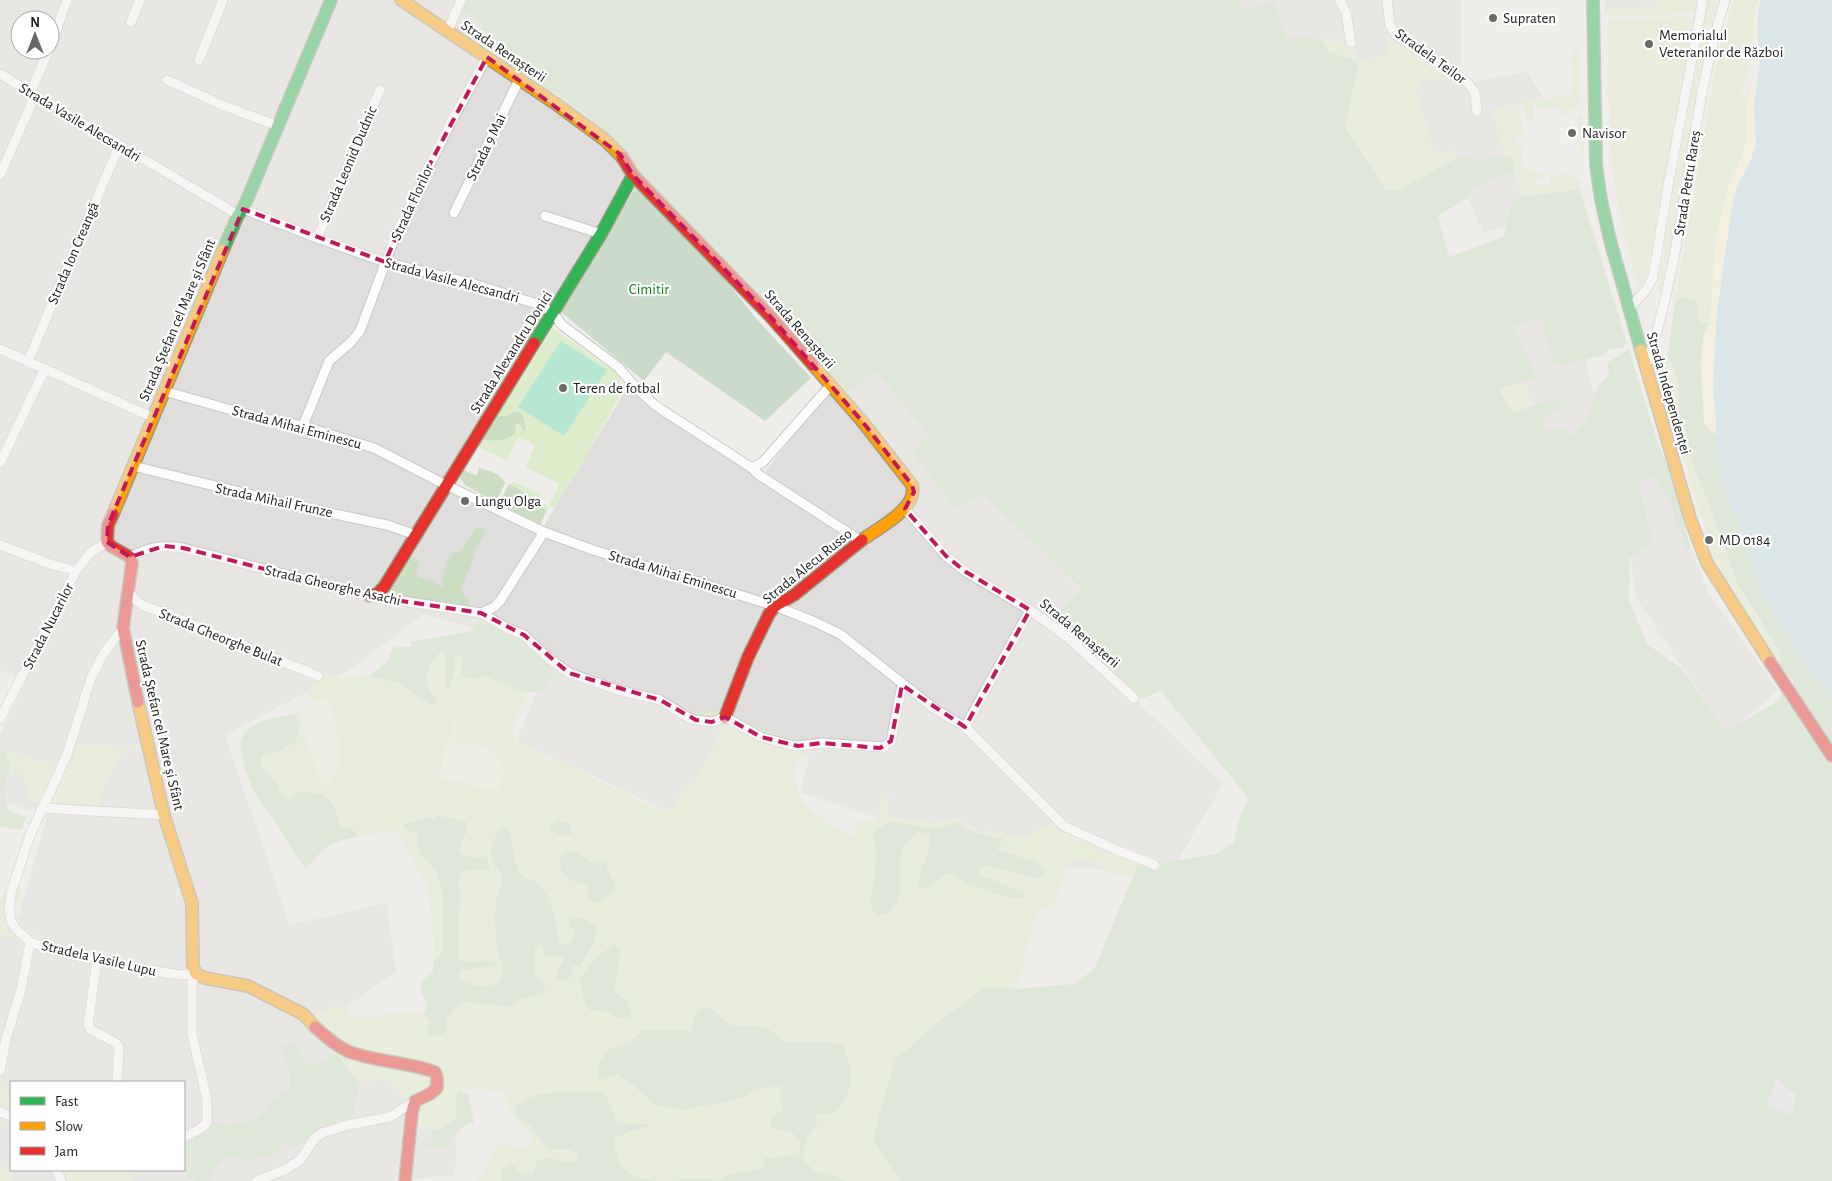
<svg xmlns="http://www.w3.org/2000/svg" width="1832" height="1181" font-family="'Alegreya Sans',sans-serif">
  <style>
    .residential { fill: #dfdedc; fill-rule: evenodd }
    .farmland { fill: #efefdf }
    .grass { fill: #ddeccb; fill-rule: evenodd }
    .forest { fill: #cbdec1 }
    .sand { fill: #f8f0d0 }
    .cemetery { fill: #cadbca }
    .pitch { fill: #b7e6d2 }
    .plaza { fill: #e2e1e5 }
    .water { fill: #bfdbe3 }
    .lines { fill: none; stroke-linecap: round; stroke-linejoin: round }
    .street-casing { stroke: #c9c8c7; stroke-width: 11 }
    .fast-casing { stroke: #999a82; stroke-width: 14 }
    .slow-casing { stroke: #999a82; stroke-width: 14 }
    .jam-casing { stroke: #999a82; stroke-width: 14 }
    .street { stroke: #fdfcfc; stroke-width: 9 }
    .fast { stroke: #30b455; stroke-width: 11 }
    .slow { stroke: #ff9f0a; stroke-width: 11 }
    .jam { stroke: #e5322d; stroke-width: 11 }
    .marked { fill: none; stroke: #c2185b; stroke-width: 4; stroke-dasharray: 10 6; stroke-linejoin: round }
    .poi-dot { fill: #6a6968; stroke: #fff; stroke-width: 2 }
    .labels { text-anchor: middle; stroke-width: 4.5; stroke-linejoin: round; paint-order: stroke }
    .poi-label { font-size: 15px; fill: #222; stroke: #fff; text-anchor: start }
    .street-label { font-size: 15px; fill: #222; stroke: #fff }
    .park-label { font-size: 15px; fill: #0c8416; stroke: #fff }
  </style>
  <rect width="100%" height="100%" fill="#f0eeeb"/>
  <g class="residential">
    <path d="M0,0h465l-2,10 19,13 1,7 9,6 51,51 25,13 21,18 47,50 -196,317 99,49 91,-151 135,89 70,-91 13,12 28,-22 53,64 27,73 26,-14 99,96 -29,30 171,164 -54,92 -165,-16 -204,-68 9,-34 -78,-32 -53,89 -162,-74 29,-69 -27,-30 -94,-28 -76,57 -123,64 65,190 97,-22 9,69 -76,53 140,41 -5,109 -65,6h-390v-251l14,2 33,-115 -47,-17v-65l26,-53 -26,-12zM20,20h30v30h-30zM11,1082h173v88h-173z"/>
    <polygon points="1235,0 1461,0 1461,84 1528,72 1542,96 1504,112 1529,218 1483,233 1466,193 1487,181 1515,172 1511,157 1469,161 1468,156 1433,172 1359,62 1321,39 1286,37 1248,11 1243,5"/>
    <polygon points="1605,0 1712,0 1709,12 1605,14"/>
    <polygon points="1571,310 1607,437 1528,456 1499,320"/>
    <polygon points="1661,472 1708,592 1778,690 1727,735 1635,596 1623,484"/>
  </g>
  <g class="farmland">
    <polygon points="326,697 332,708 340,742 340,760 337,771 322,787 300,717 301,711 314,702"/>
    <polygon points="452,740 485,746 500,761 504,772 499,789 483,789 440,777 444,746"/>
  </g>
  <g class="grass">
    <polygon points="1655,0 1696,0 1693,13 1687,14 1609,17 1609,8 1655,7"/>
    <polygon points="1709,0 1718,0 1704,52 1663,294 1657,294 1672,199"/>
    <polygon points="1733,0 1758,0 1754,14 1753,55 1748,62 1751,64 1740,90 1742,93 1746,93 1748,88 1750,88 1750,94 1747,102 1746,142 1738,166 1728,184 1716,239 1710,323 1701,323 1697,316 1675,301 1690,212 1694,208 1693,202 1716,63"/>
    <polygon points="1689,17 1693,21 1692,31 1648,279 1643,284 1638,285 1624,235 1613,174 1610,144 1608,21 1611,19"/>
    <polygon points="1386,33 1409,34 1431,53 1451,65 1456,65 1453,77 1423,80 1417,90 1434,153 1456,151 1458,158 1398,190 1385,189 1345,127 1358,62 1328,51 1322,39 1343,39 1354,35 1355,53 1362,60 1388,54"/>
    <polygon points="1579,51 1580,104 1568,113 1559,116 1558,108 1538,109 1537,103 1533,105 1535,121 1527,122 1521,102 1573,94 1572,52"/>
    <path d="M1516,103l7,19v13l-7,1v10h6c-1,22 2,26 24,28v3l-11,1 1,7h14v-9l19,-2 14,8 -2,1 -1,7 -59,6 -4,-11 2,-3 -4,-10 -3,-15 -8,-1 -12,-46z"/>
    <polygon points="1580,115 1583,116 1584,152 1579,148 1578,118"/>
    <polygon points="553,328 620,376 619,382 624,388 577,472 554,508 549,506 547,510 533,502 531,496 509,484 515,482 541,494 538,501 549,506 559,484 526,467 535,445 518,437 507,460 474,445 501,409"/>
    <path d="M1668,355l10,27 1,35 6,12 9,39 13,31 31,87 42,66v13c-17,-26 -73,-103 -73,-130 -18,-57 -35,-115 -50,-173z"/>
    <polygon points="1525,382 1529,397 1534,405 1513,413 1500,393 1499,388"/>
    <path d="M444,650l2,9v29l7,-6v-18l3,-9h5l1,20 16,4 7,-3c15,5 28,13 43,17l-12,24 -3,20 13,9 25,13 11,2 49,27 15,2 11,10 26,8h10l9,-19 13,-10 22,-36 2,-16 -26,-3 2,-11h13l14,-3c27,13 57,31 87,31v9c-5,4 -10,8 -13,14 -3,10 2,30 7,38 5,9 41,32 51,35l2,-15 21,-1 6,-28h6l-2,23 47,7 7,-1 6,-4 8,-1 23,13 24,3 10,4 12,-1 16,-6 12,-9 -3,-5 5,-7c31,26 74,38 110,53l-27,5 -4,10 -19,-3 -18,-11 -18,-4 -11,6 -12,38 -3,3 -13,4 -5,10 -17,69 -32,-2 -46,34 -44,39 -8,102 14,19h-444h20l6,-8 13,-28c3,0 10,-1 13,-1 10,3 11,7 22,0l1,-5 -7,-11 -15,-15 -7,-21 -23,-4 -23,2 -1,30c-17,12 -28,12 -48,5 -7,-21 0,-29 -20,-45l-31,2 -17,-22 -6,-12 -30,-22 12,-13 7,-2 13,-6 11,3 5,7c24,1 48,-2 72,-1l3,-8 -7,-19 2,-6 11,-10 1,-31 -7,-55 -31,-55 -38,6 -6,-8 -12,-1 -2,-12 -43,-18 -7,1 -6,-2 -4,-11 -17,-20v-8l3,-3 15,-3 21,-19 -5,-18 6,-3 -1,6 22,70c23,-17 20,-35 14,-60 -3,-11 -4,-20 -10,-30l-12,5 -8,-6 15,-25 15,6 32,-1 19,4 15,4 15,13 20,3c-17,-18 -11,-35 7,-50zM452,722l4,3 -1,17 30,4 15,15 4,10 -5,18h-16l-43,-12 4,-31 8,-6z"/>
    <path d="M76,744l46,2 19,-2 2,6 -19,1 -18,29 -7,25c-20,4 -53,3 -71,-6l-1,-16 -8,-10 -11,1 2,-6 -5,-18 61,16z"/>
    <path d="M22,887l-3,15h-4c3,24 5,24 25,36l-10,24 -9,-3v-15l-5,-6 -16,-3v-35l7,-12z"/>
    <polygon points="0,1082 6,1089 11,1091 11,1128 0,1121"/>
    <polygon points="6,1163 11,1165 11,1170 16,1170 12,1181 0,1181 0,1169"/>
    <polygon points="60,1170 133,1170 133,1181 64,1181"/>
  </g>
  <g class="forest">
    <polygon points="465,0 1235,0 1243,5 1248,11 1273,1 1286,37 1322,39 1328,51 1359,62 1345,127 1385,189 1398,190 1458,158 1468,156 1470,161 1511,156 1515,172 1487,181 1467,193 1469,197 1438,216 1449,257 1503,237 1513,202 1522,196 1580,190 1627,343 1622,348 1610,349 1604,355 1562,366 1554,363 1541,318 1513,326 1537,378 1500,388 1500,393 1513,413 1558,398 1562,409 1542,418 1546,431 1567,428 1572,437 1587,420 1597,388 1609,375 1607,363 1629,349 1658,444 1668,466 1676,490 1690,546 1687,552 1681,529 1677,530 1672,506 1654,478 1650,477 1639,481 1638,486 1653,541 1629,559 1630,586 1628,592 1630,603 1647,644 1681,668 1725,731 1775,703 1794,682 1780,665 1780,652 1745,595 1738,586 1707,499 1694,468 1685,429 1679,417 1678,382 1668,355 1675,301 1682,297 1694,300 1698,306 1697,316 1701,323 1710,323 1702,364 1704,398 1709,430 1716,434 1721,478 1731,510 1739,521 1742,536 1758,576 1759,591 1808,667 1832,700 1832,1181 901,1181 887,1162 873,1138 895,1060 939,1021 985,987 1017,989 1074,984 1094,969 1137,867 1215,854 1234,842 1240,817 1249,799 1161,691 1142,699 1052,619 1081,589 982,494 956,509 912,452 929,435 876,371 848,393 589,118 568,100 543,87 495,54 492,36 483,30 482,23 463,10"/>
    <path d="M514,412h5l4,4 3,13 -2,3 -4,-9 -5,2 1,8c-9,8 -21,9 -33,6v-4l16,-19h7z"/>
    <path d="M479,468c10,2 22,6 26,15l-8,17 -3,1 -29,-16 -5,-7 4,-8 13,6z"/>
    <polygon points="509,484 531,496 533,502 547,510 540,525 499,504"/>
    <polygon points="476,528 482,528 486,533 477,546 469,571 461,587 463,595 470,602 470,607 403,596 388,591 408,553 410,556 420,561 416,576 433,581 442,587 446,563 453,553 462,550"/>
    <path d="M484,620h4l33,17 28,27 5,8c-14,39 -43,12 -69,4 -9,3 -15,4 -23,-1l-1,-20h-5c-3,11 0,24 -7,33h-3v-29l-3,-9c-17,15 -23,32 -6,50l-1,6 -19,-9 -15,-13 -34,-8 21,-16 2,-8 4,-5h15l1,-5 61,-11 2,-5z"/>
    <path d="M295,714l5,18 -5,11 -16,8 -15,3 -3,3v8l17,20 4,11 6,2 6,-1 2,-5c30,0 38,4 44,35l12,1 6,8 -19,5 -16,9 -17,18c-13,-12 -18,-27 -28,-42 -6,-10 -17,-21 -22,-31 -6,-9 -18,-46 -15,-55 7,-20 37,-23 54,-26z"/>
    <polygon points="0,749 5,750 10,768 4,787 8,810 26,817 22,829 11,829 0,826"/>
    <path d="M439,816l28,6v10l-5,7 -3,13 8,5h20l3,12 -28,2c-5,9 -2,18 -2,28 -1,20 -3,39 -1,60l5,2h30l4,5 -38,4 -1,10c13,4 30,12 40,1 9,-10 1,-19 -1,-29 -2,-12 -4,-37 -2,-49 1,-8 5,-15 6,-22 1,-11 -12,-18 -11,-28 0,-8 5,-18 8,-25h8c8,15 5,28 11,41 4,11 14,9 21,16 12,11 20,42 20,58l5,1 8,-2 2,-12 -5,-5v-9c11,0 17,3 26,10l1,9 -2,7 -14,24 -10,-1 3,7 -5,8 -11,2 -1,-9 8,-13 -2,-4 -12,1 -6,-2 -1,-9 -3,-2 -5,3 -1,27 12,12 -4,7 -20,6 -12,8 -44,-5 -11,6 -8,10v13l-7,4 -11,1 -2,-6 4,-8 -7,-8 3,-8 -7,-19 2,-6 11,-10v-9l5,-4 5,-7v-57l-8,-26 -15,-14 -3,-11 1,-9 -14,-5v-5c9,-4 17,-3 25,-7l6,3z"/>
    <path d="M558,820l11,3 3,10c-9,4 -15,3 -22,-3v-5z"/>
    <path d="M890,821c28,3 39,14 66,1l18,10 29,7 -6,11 40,12 9,8 -4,8c-21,1 -41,-14 -63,-11v8l47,18 -5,6c-18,-3 -35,-8 -53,-15 -10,-4 -12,-10 -24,-10l-8,9 -11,6 -6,-2c0,-5 0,-9 1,-13 4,-14 13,-25 9,-40l-10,-2c-32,21 -12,40 -21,68 -2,4 -6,9 -9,13l-12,2 -7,-10c4,-25 9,-48 3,-73z"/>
    <polygon points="565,850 578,852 592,863 599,860 607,861 607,869 616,888 607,897 595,903 588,899 587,886 573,881 561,871 560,860"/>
    <polygon points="614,944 620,953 614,992 629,1003 630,1018 617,1019 607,1011 591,1011 585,1002 579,981 595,959"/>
    <path d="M710,1007l22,20c25,-1 34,-4 52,15h38l20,3c14,27 13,49 -10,70l-18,-2 4,9c-10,12 -14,22 -15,38l13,12 25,6 3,3h-165v-2l22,-1 20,2c11,-9 27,-8 41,-11l3,-11 34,-3 1,-14 -8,-9 -22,-4c2,-8 5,-16 14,-17l-4,-11 1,-14 -27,3 -10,9 -62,12 -27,-5 -23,-21 -16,-10 -17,7v-19l10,-13 21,-7 13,-12 50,1 -1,-9 6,-12z"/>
    <polygon points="292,1042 310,1067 337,1054 357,1082 358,1094 354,1103 353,1116 312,1133 298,1147 285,1144 271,1155 248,1162 228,1156 213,1169 211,1181 198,1181 187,1176 184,1165 184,1142 202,1133 214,1123 231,1125 253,1121 263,1113 270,1103 290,1087 289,1068 283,1054 282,1044"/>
    <path d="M457,1090l11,4 6,28c-14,6 -22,12 -29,26l-22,-1 9,-8v-9h6l18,-10z"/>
    <path d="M592,1091l13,2 13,32 23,-2 10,3 -22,5 -15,8c-1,12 5,27 16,34 7,5 19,6 27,8h-155l-1,-10 8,-7 5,2 9,10 10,-3 4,-12 15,-3 12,4 14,-1v-8l-9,-4h-21l-20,-26 -12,-4 -1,-12c22,-18 49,-15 77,-16z"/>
  </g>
  <g class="sand">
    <path d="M1758,0h3c-5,19 -5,44 -1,63l-7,-2 1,-47z"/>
    <path d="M1757,83l-3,21 2,42 -7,18 -8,14 -24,134 -4,74 3,48 -7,-4 -5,-7c0,-22 -9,-86 6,-100l6,-84 12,-55 10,-18 8,-24 1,-40 7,-18z"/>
  </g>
  <polygon class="cemetery" points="637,185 714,265 754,316 811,378 765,421 666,352 644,381 561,312"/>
  <polygon class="pitch" points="561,341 607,370 564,436 518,407"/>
  <polygon class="plaza" points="1777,1078 1788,1089 1796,1094 1792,1116 1767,1105"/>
  <polygon class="water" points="1761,0 1832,0 1832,700 1808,667 1759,590 1758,576 1742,536 1739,521 1731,510 1721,478 1716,439 1716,418 1713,386 1717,312 1732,206 1737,187 1749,164 1756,146 1754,104 1760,63 1758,53 1758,10"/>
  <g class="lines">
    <defs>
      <g id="street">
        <polyline points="1340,0 1346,13 1351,43"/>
        <polyline points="1387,0 1390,25 1396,35 1468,83 1475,93 1477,111"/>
        <polyline points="131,22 140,0"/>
        <polyline points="448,31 461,0"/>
        <polyline points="50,48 67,0"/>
        <polyline points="199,60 223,0"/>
        <polyline points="0,74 238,215"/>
        <polyline points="167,80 222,105 278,126"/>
        <polyline points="30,93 49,50"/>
        <polyline points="0,175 35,96"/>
        <polyline points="243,209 317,238 385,262 471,283 540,305 553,313 562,325 618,367 638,390 656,406 752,468 759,475 861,541"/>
        <polyline points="454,213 519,80"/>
        <polyline points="545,216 601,234"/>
        <polyline points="317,238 380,90"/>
        <polyline points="1629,309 1646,290 1653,277 1668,186 1703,0"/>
        <polyline points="0,349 152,417"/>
        <polyline points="28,361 119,146"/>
        <path d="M1646,366c41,-119 41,-246 79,-366"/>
        <polyline points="164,391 260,418 303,426 374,448 446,485 544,532 593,550 775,606 815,622 840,634 935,709 965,727 1064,826 1112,848 1155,865"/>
        <polyline points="303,426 329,361 351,342 360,331 396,234 450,124 487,57"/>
        <polyline points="0,463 45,369"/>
        <polyline points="133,466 297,506 387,525 416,535"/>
        <polyline points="752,468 763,462 830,386"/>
        <polyline points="905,509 946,556 966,572 1030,610 1066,636 1134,698"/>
        <polyline points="0,545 50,564 76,571"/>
        <path d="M130,557c20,-10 31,-12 53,-9l186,48 112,17 28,16 15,6 23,22 22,16 49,17 42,10 29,18 7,2 16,2 13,-5 36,20 29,8 8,1 24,-3 62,4 7,-6 11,-56"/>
        <path d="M129,592c10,14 17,15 33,20l156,64"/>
        <polyline points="481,613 494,607 500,601 544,532"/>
        <polyline points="123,628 104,653 91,678 67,755 30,835 11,893 9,912 11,921 16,929 30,942 61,952 130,967 180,975 196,974 192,982 192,1034 207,1100 207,1123 200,1129 184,1137"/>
        <polyline points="0,719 76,571 90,553 107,542"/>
        <polyline points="965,727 1030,610"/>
        <polyline points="42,808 164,815"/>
        <polyline points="97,960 88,1025 91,1030 116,1043 119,1047 117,1082"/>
        <polyline points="0,1071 6,1039 21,990 30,942"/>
        <polyline points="0,1112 11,1116"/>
        <polyline points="57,1170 61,1181"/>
        <polyline points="257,1181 286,1169 300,1160 315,1138 322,1133 348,1125 390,1117 415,1101"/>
      </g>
      <g id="fast">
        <polyline points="1593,0 1596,165 1601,200 1610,240 1641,350"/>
        <polyline points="223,250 238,215 243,209 331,0"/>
        <polyline points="534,343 601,234 633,175"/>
      </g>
      <g id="slow">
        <polyline points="401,0 556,104 605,140 622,157"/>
        <polyline points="1641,350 1691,521 1707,563 1770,662"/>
        <path d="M813,365l49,56 50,64c7,23 -34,43 -50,55"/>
        <polyline points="113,514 223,250"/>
        <polyline points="138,702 164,815 192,903 193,966 196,974 205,978 248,986 303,1014 315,1027"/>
      </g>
      <g id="jam">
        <polyline points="622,157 633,175 769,315 813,365"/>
        <polyline points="113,514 108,525 107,542 112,547 130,557 132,563 123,628 138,702"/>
        <polyline points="369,596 377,594 384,587 534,343"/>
        <polyline points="1770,662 1832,756"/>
        <polyline points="725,717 748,657 769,614 775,606 794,595 862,540"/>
        <path d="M315,1027c10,9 22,20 35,25 27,10 58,10 85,20l2,6v10l-7,6 -15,7 -3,11 -7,69"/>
      </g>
    </defs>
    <use href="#street" class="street-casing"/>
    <use href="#fast" class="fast-casing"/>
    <use href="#slow" class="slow-casing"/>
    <use href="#jam" class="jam-casing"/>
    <use href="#street" class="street"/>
    <use href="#fast" class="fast"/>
    <use href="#slow" class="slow"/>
    <use href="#jam" class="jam"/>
  </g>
  <path d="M0 0H1832V1181H0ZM487,57l133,97 13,21 136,140 93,106 50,64 2,7 -9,17 41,47 20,16 64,38 -65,117 -63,-42 -11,56 -11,7 -58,-5 -24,3 -37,-9 -36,-20 -13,5 -16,-2 -36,-20 -91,-27 -45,-38 -43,-22 -112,-17 -186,-48 -19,-2 -34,11 -23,-15 1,-17 135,-316 142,53 40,-89z" fill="#f0eeeb" fill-opacity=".55" fill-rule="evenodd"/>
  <path class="marked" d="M487,57l133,97 13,21 136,140 93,106 50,64 2,7 -9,17 41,47 20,16 64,38 -65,117 -63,-42 -11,56 -11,7 -58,-5 -24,3 -37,-9 -36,-20 -13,5 -16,-2 -36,-20 -91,-27 -45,-38 -43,-22 -112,-17 -186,-48 -19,-2 -34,11 -23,-15 1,-17 135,-316 142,53 40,-89z"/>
  <g class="poi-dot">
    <circle cx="1493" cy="18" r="5"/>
    <circle cx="1649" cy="44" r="5"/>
    <circle cx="1572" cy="133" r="5"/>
    <circle cx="563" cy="388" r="5"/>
    <circle cx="465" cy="501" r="5"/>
    <circle cx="1709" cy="540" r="5"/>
  </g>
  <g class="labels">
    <g class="poi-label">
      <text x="1503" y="23">Supraten</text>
      <text x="1659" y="40">Memorialul<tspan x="1659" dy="17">Veteranilor de Război</tspan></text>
      <text x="1582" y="138">Navisor</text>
      <text x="573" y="393">Teren de fotbal</text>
      <text x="475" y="506">Lungu Olga</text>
      <text x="1719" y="545">MD 0184</text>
    </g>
    <g class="street-label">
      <text transform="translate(504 51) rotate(34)" y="5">Strada Renașterii</text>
      <text transform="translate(1431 56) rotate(36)" y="5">Stradela Teilor</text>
      <text transform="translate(80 122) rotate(31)" y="5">Strada Vasile Alecsandri</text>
      <text transform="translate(486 147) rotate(-64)" y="5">Strada 9 Mai</text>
      <text transform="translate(348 164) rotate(-67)" y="5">Strada Leonid Dudnic</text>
      <text transform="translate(1687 183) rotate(-81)" y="5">Strada Petru Rareș</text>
      <text transform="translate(412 202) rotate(-65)" y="5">Strada Florilor</text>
      <text transform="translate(73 253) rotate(-67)" y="5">Strada Ion Creangă</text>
      <text transform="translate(452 280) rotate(15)" y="5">Strada Vasile Alecsandri</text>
      <text transform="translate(177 320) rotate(-67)" y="5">Strada Ștefan cel Mare și Sfânt</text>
      <text transform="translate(800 329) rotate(49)" y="5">Strada Renașterii</text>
      <text transform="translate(511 352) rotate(-58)" y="5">Strada Alexandru Donici</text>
      <text transform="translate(1669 393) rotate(74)" y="5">Strada Independenței</text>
      <text transform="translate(297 427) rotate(15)" y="5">Strada Mihai Eminescu</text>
      <text transform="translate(274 500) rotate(12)" y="5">Strada Mihail Frunze</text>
      <text transform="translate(807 566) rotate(-39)" y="5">Strada Alecu Russo</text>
      <text transform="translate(673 574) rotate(17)" y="5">Strada Mihai Eminescu</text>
      <text transform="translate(333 585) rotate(13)" y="5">Strada Gheorghe Asachi</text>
      <text transform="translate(48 626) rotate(-63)" y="5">Strada Nucarilor</text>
      <text transform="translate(1080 633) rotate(40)" y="5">Strada Renașterii</text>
      <text transform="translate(221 637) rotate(22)" y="5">Strada Gheorghe Bulat</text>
      <text transform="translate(160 725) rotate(77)" y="5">Strada Ștefan cel Mare și Sfânt</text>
      <text transform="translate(99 958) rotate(13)" y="5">Stradela Vasile Lupu</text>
    </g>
    <g class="park-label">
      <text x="649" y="294">Cimitir</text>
    </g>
  </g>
  <rect x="10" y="1081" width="175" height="90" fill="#ffffff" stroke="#a7a7a7"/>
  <rect x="20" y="1097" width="25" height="8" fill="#30b455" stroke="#a7a7a7"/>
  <text x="55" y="1106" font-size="15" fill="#222222">Fast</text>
  <rect x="20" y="1122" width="25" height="8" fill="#ff9f0a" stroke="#a7a7a7"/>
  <text x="55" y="1131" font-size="15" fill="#222222">Slow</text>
  <rect x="20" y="1147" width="25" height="8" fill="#e5322d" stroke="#a7a7a7"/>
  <text x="55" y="1156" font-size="15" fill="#222222">Jam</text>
  <g transform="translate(35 35)"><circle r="24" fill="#ffffff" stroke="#a7a7a7"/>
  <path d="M0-4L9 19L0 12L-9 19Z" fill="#6a6968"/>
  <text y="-8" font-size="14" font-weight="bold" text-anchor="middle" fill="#222222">N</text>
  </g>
</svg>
